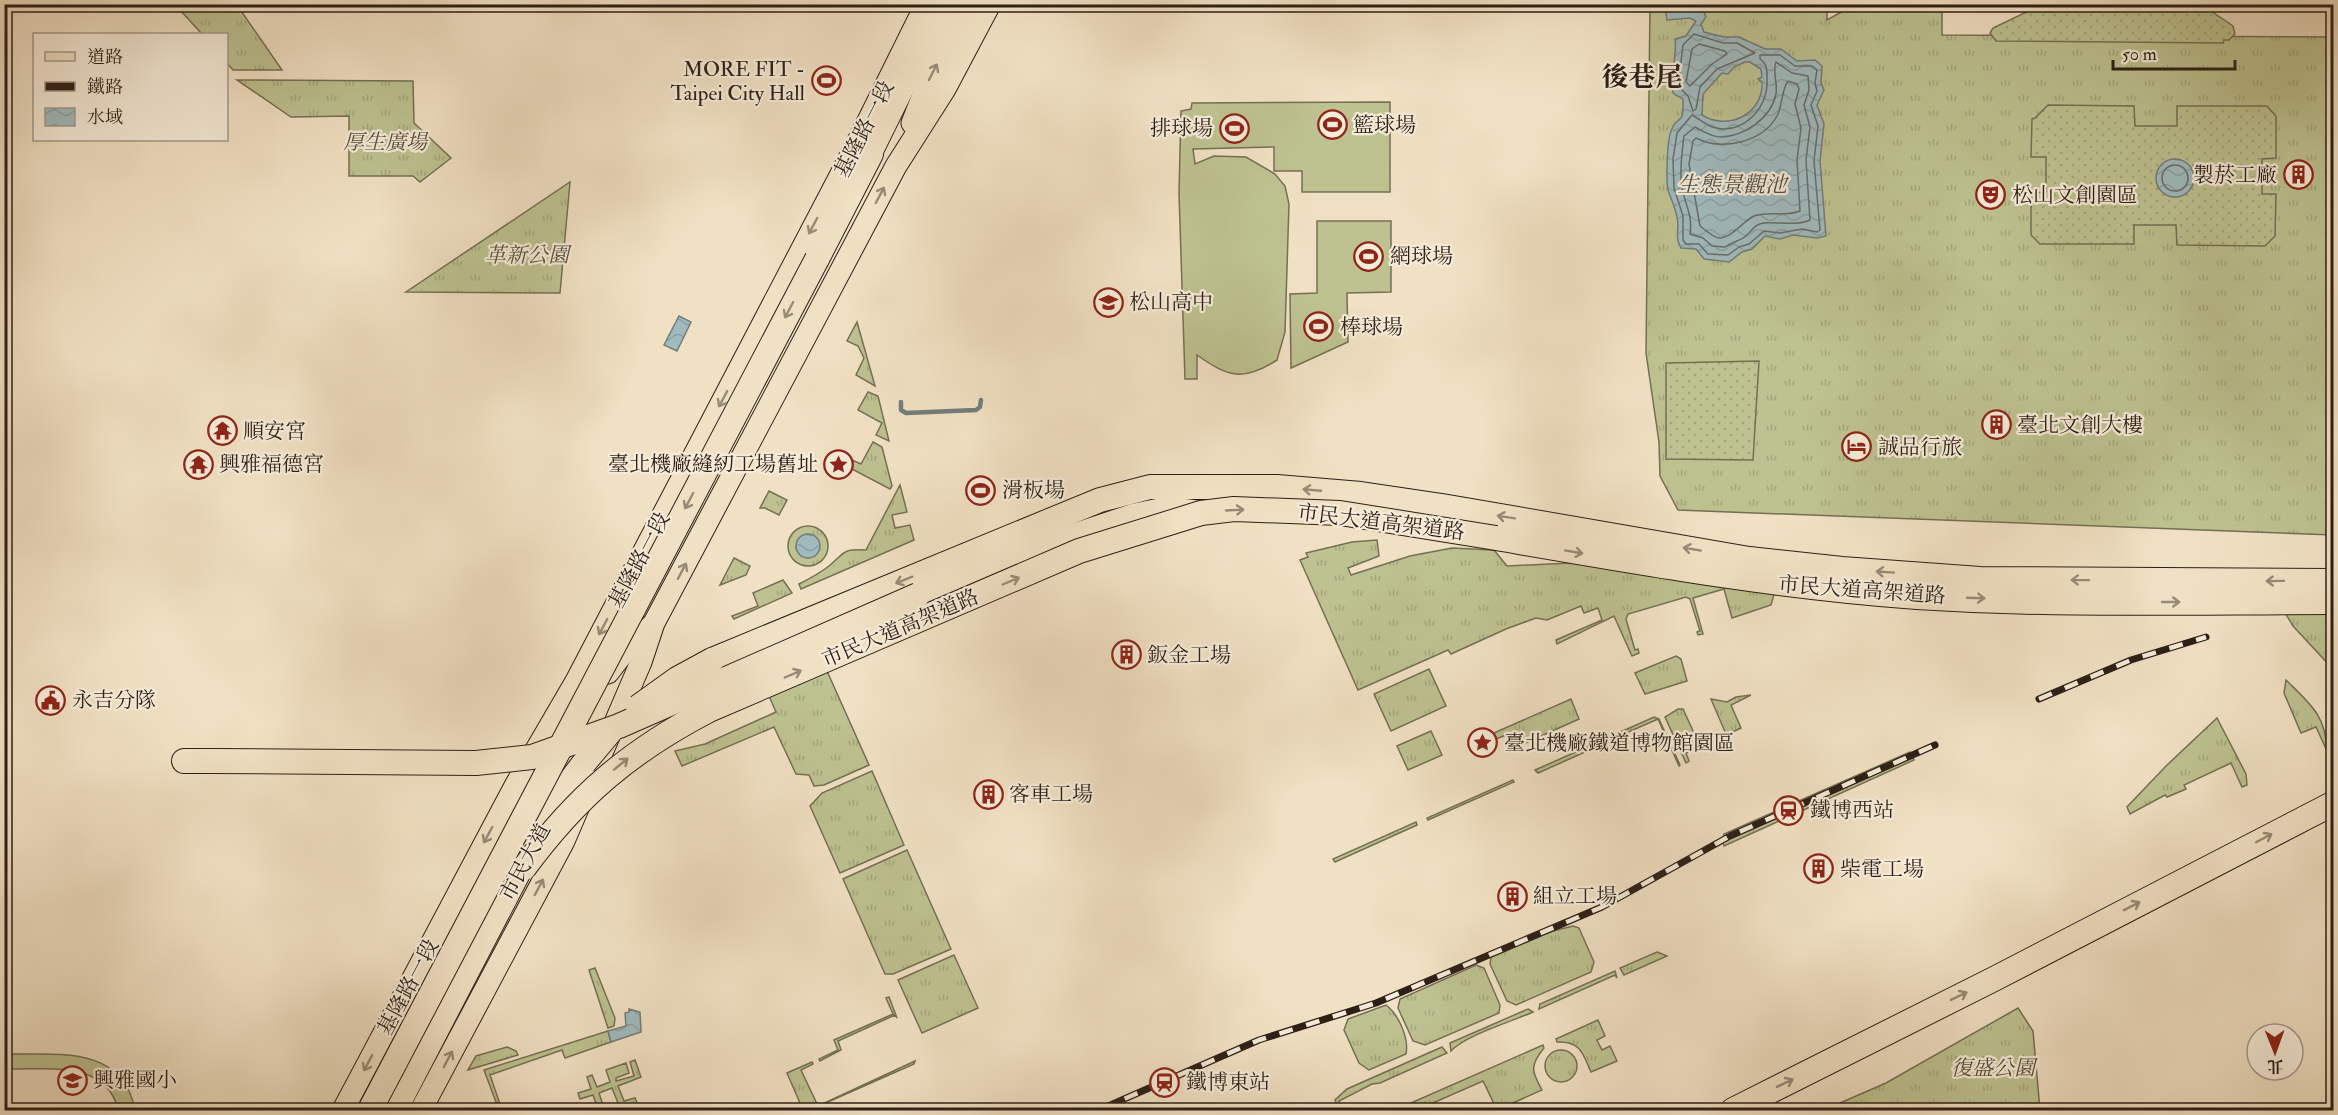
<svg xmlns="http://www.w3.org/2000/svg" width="2338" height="1115" font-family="'IM FELL Double Pica','Noto Serif TC',serif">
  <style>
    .grass { fill: url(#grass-tufts); stroke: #757054; stroke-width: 1.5; fill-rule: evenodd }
    .garden { fill: url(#garden-dots); stroke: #757054; stroke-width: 1.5 }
    .pitch { fill: #bec291; stroke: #757054; stroke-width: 1.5 }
    .water { fill: url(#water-waves); stroke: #727d7c; stroke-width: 1.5; fill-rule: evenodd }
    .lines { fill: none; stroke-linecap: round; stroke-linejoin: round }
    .shore { stroke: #666d6b; stroke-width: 1.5 }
    .stream { stroke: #727d7c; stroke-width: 4.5 }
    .major-casing { stroke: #2c1f17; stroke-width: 23 }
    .highway-casing { stroke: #2c1f17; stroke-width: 26 }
    .major { stroke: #f1e1c4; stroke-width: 21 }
    .highway { stroke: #f1e1c4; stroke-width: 24 }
    .rail-casing { stroke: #2c1f17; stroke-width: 7 }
    .rail { stroke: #f6ecd9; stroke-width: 4.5; stroke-dasharray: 14; stroke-linecap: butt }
    .highway-bridge-casing { stroke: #2c1f17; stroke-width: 26; stroke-linecap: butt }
    .highway-bridge { stroke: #f1e1c4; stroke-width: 24 }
    .oneway { stroke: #988a76 }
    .labels { text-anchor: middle; stroke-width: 4.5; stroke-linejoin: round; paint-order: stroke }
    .poi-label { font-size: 21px; fill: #2c1f17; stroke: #f6ecd9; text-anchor: start }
    .street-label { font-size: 21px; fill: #2c1f17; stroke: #f6ecd9 }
    .park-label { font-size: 21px; font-style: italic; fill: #58503c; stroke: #f6ecd9 }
    .water-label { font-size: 22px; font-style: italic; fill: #4f4e49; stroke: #f6ecd9 }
    .district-label { font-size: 27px; font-weight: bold; fill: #2c1f17; stroke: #f6ecd9 }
  </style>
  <defs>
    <pattern id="grass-tufts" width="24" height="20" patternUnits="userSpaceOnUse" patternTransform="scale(1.5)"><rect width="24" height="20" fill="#bec291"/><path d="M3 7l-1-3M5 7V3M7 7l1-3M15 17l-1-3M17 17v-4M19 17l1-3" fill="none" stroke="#a3a67c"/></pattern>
    <pattern id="garden-dots" width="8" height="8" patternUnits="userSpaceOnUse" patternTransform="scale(1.5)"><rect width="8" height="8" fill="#bec291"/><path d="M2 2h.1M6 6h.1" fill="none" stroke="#a3a67c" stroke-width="1.8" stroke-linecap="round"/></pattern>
    <pattern id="water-waves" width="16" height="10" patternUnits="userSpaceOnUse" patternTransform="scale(1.5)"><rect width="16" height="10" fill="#a0bbbf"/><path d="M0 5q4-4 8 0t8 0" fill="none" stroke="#8aa0a3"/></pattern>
  </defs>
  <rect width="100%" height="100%" fill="#f1e1c4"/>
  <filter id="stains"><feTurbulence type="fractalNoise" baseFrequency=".00333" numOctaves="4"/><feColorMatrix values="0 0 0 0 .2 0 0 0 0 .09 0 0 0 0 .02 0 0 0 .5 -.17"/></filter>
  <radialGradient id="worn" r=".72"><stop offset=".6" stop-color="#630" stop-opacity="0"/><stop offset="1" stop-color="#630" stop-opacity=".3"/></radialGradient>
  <g class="grass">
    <polygon points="5,5 54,5 16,11"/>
    <polygon points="179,5 237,5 282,70 233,70 227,63 226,34 202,34 179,9"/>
    <polygon points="1650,5 1827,5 1827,20 1854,5 1942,5 1942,35 2333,37 2333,535 1678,510 1660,476 1659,442 1646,353"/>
    <polygon points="237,80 413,81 414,123 451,158 420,182 413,176 349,176 349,116 291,117"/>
    <polygon points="570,182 560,293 406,292"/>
    <polygon points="857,322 875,386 856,375 864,358 858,346 847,341"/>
    <polygon points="868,392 878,396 889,441 876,435 882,423 858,410"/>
    <polygon points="873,442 882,447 892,486 890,489 848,467 852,460 861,464"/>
    <path d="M900,485l7,27 -15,3 3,13 15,-3 4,15 -113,49 -2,-5c10,-5 21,-11 30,-18 17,-14 12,-17 37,-16z"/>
    <polygon points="769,491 787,500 779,515 765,508 760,508"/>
    <circle cx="808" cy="546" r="20"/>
    <polygon points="1377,540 1379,556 1348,568 1351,575 1410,556 1452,548 1494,550 1507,566 1571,563 1775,591 1771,605 1732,618 1724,589 1693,598 1703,634 1698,635 1697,632 1700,631 1690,599 1686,597 1628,614 1626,619 1635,650 1638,649 1639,653 1632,656 1614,616 1557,644 1556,640 1602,620 1598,608 1584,613 1581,606 1547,620 1536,618 1506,629 1451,654 1448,650 1358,690 1300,560 1308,557 1306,553 1352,542"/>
    <polygon points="734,558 750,566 746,575 720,585"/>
    <path d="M2330,575c0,32 3,62 3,94l-40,-43 -9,-15z"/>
    <polygon points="783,580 792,593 734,619 732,616 758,606 753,593"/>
    <polygon points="1676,656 1681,659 1687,681 1645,694 1635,673"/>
    <polygon points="1429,669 1446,706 1391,731 1374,694"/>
    <polygon points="827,671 869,765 824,785 814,786 809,775 796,774 774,727 682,766 675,751 705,744 776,712 769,696"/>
    <path d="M2286,680c24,24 40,35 41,71l-11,-24 -15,6 -17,-40z"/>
    <polygon points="1751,695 1731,705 1741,728 1686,753 1689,761 1686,763 1665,717 1678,709 1683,709 1700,746 1726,734 1711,699 1727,702 1736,697"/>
    <polygon points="1571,699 1579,719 1512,749 1506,735 1496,739 1494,733"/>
    <polygon points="1654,717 1659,719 1680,765 1679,766 1658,719 1617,737 1616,734"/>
    <polygon points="2217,718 2246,774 2247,785 2242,787 2231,763 2184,785 2186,789 2167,797 2165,795 2130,814 2127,807 2166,766"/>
    <polygon points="1431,731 1442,755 1408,770 1397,746"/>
    <polygon points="1603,740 1603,744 1538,773 1535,770"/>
    <polygon points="1910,752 1914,760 1724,846 1722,840 1724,834"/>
    <polygon points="872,771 904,845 840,873 810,806 822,793"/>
    <polygon points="1513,780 1514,782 1428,820 1427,818"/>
    <polygon points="1416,822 1417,825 1335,862 1333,859"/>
    <polygon points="907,850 951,949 893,974 885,974 843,879"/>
    <polygon points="1573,926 1579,928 1594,962 1591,972 1516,1005 1507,1001 1490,964 1491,957 1549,932"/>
    <polygon points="1657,952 1667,956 1624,975 1620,968"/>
    <polygon points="954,955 978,1008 922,1033 898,980"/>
    <polygon points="1476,965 1484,968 1500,1005 1499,1013 1425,1045 1413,1041 1398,1008 1400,999"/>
    <polygon points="595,968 615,1018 614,1026 608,1028 589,970"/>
    <polygon points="1615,971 1617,978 1615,975 1539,1009 1540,1004"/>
    <polygon points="889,997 897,1018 895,1015 838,1041 841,1050 820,1061 819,1059 838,1050 834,1040 893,1014 886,998"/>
    <path d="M1386,1005c13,10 23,33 20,49l-37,16 -10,-7 -15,-33 4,-11z"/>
    <polygon points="2018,1008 2033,1031 2040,1110 1824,1110 1886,1083"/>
    <path d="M1528,1009l5,3c-20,9 -67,23 -82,39l-1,-8z"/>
    <path d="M1598,1020l7,16 -8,4 5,10 8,-4 7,15 -26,11c-8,-18 -10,-31 -34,-30l-1,-3z"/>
    <polygon points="608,1031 611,1042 565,1058 562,1050 490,1075 502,1110 499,1110 484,1070"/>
    <path d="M1543,1045l1,3c-15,18 -12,24 -2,42l-45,20 -14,-29 -66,29h-22z"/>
    <polygon points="507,1047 516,1051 518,1055 468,1070 476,1056"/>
    <polygon points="1442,1047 1447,1053 1380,1083 1372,1084 1339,1101 1343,1110 1339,1110 1335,1100 1347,1089"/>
    <circle cx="1561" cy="1066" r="16"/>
    <path d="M635,1060l6,17 -23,9 6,15 11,-3 2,5 -11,4 1,3h-29l-5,-15 -13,4 -2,-6 13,-4 -4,-12 5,-2 5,12 13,-5 -4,-12 20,-7 3,10 -13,5v3l18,-5 -4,-14zM612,1088l6,15 -14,5 -5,-15z"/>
    <polygon points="915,1061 914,1064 810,1110 803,1110 787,1073 812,1062 813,1064 801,1070 818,1106"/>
  </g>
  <g class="garden">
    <polygon points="2202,5 2233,26 2235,34 2229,40 2224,40 2223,43 1996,41 1990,33 1993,28 2041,5"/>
    <polygon points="2048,105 2134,106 2135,126 2177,126 2177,106 2267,106 2276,116 2276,158 2262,159 2262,194 2276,194 2275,236 2265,246 2177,245 2176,225 2134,225 2134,244 2040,244 2031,235 2031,193 2046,192 2046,157 2031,157 2032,119 2035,118"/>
    <polygon points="1759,361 1753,460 1666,459 1666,363"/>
  </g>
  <g class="pitch">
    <path d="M1390,102v90h-88v-21h-28v-24l-81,2 2,15 19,-8 32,1 29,17 10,12 4,18 -4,128 -8,28c-34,22 -49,17 -80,-5v24h-12l-6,-186 2,-82 10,-2 1,-6z"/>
    <polygon points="1317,221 1391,221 1391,292 1347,293 1348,342 1291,368 1290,294 1317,293"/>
    <path d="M5,1054c50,1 118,-10 130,56h-17c-11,-51 -74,-40 -113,-41z"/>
  </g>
  <g class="water">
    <path d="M1665,5h36l5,12 -5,7 3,8 20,5h15l26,12h16l16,12 18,-1 7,6 -1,17 3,7 -7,15 7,19 -4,37 6,75 -9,2 -24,-3 -13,4 -15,-3 -13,13 -10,3 -13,10 -25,-3 -8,-10 -15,-1c-7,-11 -1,-20 -4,-31 -2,-10 -6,-18 -9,-27 -2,-10 -1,-49 3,-59 7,-19 13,-2 12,-32 -3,-2 -6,-3 -9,-5 -6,-7 4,-43 1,-55l11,-3 10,-15 -6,-3 -23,2zM1745,62h5l11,7 1,8 -4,2 4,4c1,32 -35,48 -60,32l1,-21 19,-21 6,1 6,-7z"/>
    <circle cx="2175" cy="178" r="19"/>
    <polygon points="679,316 691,322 677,351 664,345"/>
    <circle cx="808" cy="546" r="12"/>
    <polygon points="629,1009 640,1012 641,1032 611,1042 608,1031 626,1026 625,1013 629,1012"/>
  </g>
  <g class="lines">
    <g class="shore">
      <polygon points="1694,34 1723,43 1737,43 1755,53 1717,69 1700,87 1696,109 1693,111 1688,96 1678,86 1683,45"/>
      <polygon points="1699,44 1725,51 1727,54 1712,64 1690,86 1686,82 1692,49"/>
      <path d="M1760,55h20l15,11h17l5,4 -2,13 2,8 -6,14 7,21 -4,35 6,69 -3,2 -15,-3 -22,4 -16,-2 -15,13 -10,3 -11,8 -20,-1 -9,-10h-13l-3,-4v-24l-9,-28 -1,-29 4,-26 15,-18c8,4 14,11 24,13 29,6 53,-22 51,-48 0,-9 1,-15 -7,-21z"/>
      <path d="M1776,62l16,11 16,3 1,14 -5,15 6,22 -4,33 4,60c-13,6 -32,2 -46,3 -10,1 -12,8 -18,13 -6,5 -14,6 -21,11l-13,-1 -9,-8 -13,-4c3,-18 -5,-30 -8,-46 -3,-16 0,-36 2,-52l11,-9c8,4 16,10 26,10 24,-1 50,-19 55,-43 2,-11 -4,-23 0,-32z"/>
      <path d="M1788,81l9,3 2,5 -4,15 6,24 -4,32 3,51c-14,6 -31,0 -46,5 -11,5 -22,22 -35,22 -5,0 -15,-9 -19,-12l-11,-62 4,-23 3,-3c25,13 66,5 81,-22 5,-9 5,-28 11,-35z"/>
      <circle cx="2175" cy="178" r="13"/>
    </g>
    <polyline class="stream" points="901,402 901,410 906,413 976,410 980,407 981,400"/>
    <defs>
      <g id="major">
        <polyline points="912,123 929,80 967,4"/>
        <polyline points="871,154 945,4"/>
        <polyline points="608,673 625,651 652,625"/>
        <polyline points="343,1110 516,784 576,681 855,147 926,4"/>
        <polyline points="421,1110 564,841 641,662 654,623 896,166 945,89 990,4"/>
      </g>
      <g id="highway">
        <polyline points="817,259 871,154"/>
        <path d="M1496,538c140,24 279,49 421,59 138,9 278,5 417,5"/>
        <polyline points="918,595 957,582 1041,547 1133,516 1167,509 1201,513"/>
        <polyline points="712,660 1100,500 1150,487 1277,487 1361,494 1442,506 1749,559 1842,569 1980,579 2334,581"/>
        <polyline points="184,761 211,761"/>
        <polyline points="395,1110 525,860 567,785 584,763"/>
        <polyline points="1733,1110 1994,979 2334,803"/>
      </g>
    </defs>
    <use href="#major" class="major-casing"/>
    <use href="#highway" class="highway-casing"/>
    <use href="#major" class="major"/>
    <use href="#highway" class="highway"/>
    <defs>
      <g id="rail">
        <polyline points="2039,699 2131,660 2206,637"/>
        <polyline points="1099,1110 1259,1040 1376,1003 1602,907 1730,836 1935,745"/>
      </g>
    </defs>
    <use href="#rail" class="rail-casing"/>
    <use href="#rail" class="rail"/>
    <defs>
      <g id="highway-bridge">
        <polyline points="638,707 677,679 712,660"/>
        <polyline points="211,761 476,763 532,757 619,726 918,595"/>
        <polyline points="584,763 610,732"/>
        <path d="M524,868c53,-72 106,-117 185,-158l370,-159 122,-38 33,-4 106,4 156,25"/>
        <polyline points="370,1110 817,259"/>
      </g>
    </defs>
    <use href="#highway-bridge" class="highway-bridge-casing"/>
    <use href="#highway-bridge" class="highway-bridge"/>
  </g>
  <defs><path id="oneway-shaft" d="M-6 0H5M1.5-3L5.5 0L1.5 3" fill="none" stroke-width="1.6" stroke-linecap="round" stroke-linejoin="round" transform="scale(1.5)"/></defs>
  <g class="oneway">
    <use href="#oneway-shaft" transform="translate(933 72) rotate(-63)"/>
    <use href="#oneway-shaft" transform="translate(880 195) rotate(-62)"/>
    <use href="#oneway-shaft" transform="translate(813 226) rotate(118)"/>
    <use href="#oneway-shaft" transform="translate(789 310) rotate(118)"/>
    <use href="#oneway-shaft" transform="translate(723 399) rotate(118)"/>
    <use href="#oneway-shaft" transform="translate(1312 490) rotate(-175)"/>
    <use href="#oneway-shaft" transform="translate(689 501) rotate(118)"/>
    <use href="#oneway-shaft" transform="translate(1235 510) rotate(-3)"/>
    <use href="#oneway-shaft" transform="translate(1506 517) rotate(-171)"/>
    <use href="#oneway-shaft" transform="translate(1692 549) rotate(-170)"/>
    <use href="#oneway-shaft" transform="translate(1574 552) rotate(10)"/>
    <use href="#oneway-shaft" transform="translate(682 571) rotate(-62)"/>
    <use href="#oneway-shaft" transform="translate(1885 572) rotate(-176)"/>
    <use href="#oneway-shaft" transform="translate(904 580) rotate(158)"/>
    <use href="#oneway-shaft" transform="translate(2080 580) rotate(-179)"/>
    <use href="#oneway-shaft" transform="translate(1011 581) rotate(-23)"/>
    <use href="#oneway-shaft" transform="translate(2275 581) rotate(179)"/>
    <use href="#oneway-shaft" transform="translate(1976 598) rotate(2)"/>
    <use href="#oneway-shaft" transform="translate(2171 602)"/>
    <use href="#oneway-shaft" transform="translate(603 627) rotate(118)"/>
    <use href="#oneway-shaft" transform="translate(793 674) rotate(-23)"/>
    <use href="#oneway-shaft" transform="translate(621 764) rotate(-39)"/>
    <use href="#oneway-shaft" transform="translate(488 835) rotate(118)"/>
    <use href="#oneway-shaft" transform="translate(2264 838) rotate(-28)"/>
    <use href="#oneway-shaft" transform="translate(539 887) rotate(-62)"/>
    <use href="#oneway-shaft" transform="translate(2132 906) rotate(-27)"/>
    <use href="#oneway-shaft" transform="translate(1959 996) rotate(-26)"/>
    <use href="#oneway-shaft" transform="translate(448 1059) rotate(-62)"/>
    <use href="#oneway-shaft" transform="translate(368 1063) rotate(118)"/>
    <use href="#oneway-shaft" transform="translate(1785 1083) rotate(-26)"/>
  </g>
  <defs>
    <symbol id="stadium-ring" viewBox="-11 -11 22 22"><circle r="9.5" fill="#f6ecd9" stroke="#8f2418" stroke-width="1.5"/><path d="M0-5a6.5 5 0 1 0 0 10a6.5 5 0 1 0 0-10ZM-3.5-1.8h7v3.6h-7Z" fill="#8f2418"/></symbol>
    <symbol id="building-ring" viewBox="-11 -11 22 22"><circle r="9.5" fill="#f6ecd9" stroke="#8f2418" stroke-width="1.5"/><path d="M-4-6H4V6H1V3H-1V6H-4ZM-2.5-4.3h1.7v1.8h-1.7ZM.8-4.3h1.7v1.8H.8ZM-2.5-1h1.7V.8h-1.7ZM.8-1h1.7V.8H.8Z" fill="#8f2418"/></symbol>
    <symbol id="theatre-ring" viewBox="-11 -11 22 22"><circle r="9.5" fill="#f6ecd9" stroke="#8f2418" stroke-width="1.5"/><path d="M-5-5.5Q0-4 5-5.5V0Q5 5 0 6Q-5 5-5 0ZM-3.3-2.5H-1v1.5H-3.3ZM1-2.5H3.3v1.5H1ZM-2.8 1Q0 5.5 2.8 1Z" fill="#8f2418"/></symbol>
    <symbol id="school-ring" viewBox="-11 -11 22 22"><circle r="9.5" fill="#f6ecd9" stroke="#8f2418" stroke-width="1.5"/><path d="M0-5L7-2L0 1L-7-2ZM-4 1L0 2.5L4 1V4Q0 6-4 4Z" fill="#8f2418"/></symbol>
    <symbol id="temple-ring" viewBox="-11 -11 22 22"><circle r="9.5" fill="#f6ecd9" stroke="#8f2418" stroke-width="1.5"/><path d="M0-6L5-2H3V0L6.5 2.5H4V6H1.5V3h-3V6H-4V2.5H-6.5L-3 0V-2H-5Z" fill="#8f2418"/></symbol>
    <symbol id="hotel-ring" viewBox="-11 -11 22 22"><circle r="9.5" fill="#f6ecd9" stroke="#8f2418" stroke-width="1.5"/><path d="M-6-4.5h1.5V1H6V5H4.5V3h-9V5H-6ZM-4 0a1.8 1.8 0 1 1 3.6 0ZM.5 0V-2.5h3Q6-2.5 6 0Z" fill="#8f2418"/></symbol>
    <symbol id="sight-ring" viewBox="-11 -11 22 22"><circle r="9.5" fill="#f6ecd9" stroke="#8f2418" stroke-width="1.5"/><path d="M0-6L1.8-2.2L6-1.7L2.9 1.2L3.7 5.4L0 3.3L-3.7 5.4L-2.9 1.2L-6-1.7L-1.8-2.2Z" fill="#8f2418"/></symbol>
    <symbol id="civic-ring" viewBox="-11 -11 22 22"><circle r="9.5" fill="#f6ecd9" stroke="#8f2418" stroke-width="1.5"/><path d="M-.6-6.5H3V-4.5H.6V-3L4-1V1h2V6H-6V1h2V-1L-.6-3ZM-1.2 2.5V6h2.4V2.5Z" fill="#8f2418"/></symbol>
    <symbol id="station-ring" viewBox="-11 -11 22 22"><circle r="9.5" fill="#f6ecd9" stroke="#8f2418" stroke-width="1.5"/><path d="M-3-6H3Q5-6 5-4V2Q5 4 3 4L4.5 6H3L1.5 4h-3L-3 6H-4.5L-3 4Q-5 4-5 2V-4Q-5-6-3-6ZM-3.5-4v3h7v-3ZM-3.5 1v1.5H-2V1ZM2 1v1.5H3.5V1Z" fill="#8f2418"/></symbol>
  </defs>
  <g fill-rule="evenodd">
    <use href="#stadium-ring" x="810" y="64" width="33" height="33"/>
    <use href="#stadium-ring" x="1316" y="108" width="33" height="33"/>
    <use href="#stadium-ring" x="1218" y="112" width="33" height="33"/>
    <use href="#building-ring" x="2282" y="158" width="33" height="33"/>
    <use href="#theatre-ring" x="1974" y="178" width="33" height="33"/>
    <use href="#stadium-ring" x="1352" y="240" width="33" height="33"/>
    <use href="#school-ring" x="1092" y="286" width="33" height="33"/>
    <use href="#stadium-ring" x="1302" y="310" width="33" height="33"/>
    <use href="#building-ring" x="1980" y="408" width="33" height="33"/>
    <use href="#temple-ring" x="206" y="414" width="33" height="33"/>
    <use href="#hotel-ring" x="1840" y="430" width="33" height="33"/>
    <use href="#temple-ring" x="182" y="448" width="33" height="33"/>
    <use href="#sight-ring" x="822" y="448" width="33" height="33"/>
    <use href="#stadium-ring" x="964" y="474" width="33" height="33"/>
    <use href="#building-ring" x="1110" y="638" width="33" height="33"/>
    <use href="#civic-ring" x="34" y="684" width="33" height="33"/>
    <use href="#sight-ring" x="1466" y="726" width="33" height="33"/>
    <use href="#building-ring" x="972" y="778" width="33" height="33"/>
    <use href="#station-ring" x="1772" y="794" width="33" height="33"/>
    <use href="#building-ring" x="1802" y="852" width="33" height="33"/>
    <use href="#building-ring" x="1496" y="880" width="33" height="33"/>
    <use href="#school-ring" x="56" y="1064" width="33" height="33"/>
    <use href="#station-ring" x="1148" y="1066" width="33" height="33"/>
  </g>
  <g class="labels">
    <g class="poi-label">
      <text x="805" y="76" text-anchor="end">MORE FIT -<tspan x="805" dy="24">Taipei City Hall</tspan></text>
      <text x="1353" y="132">籃球場</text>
      <text x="1213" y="135" text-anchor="end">排球場</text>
      <text x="2277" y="182" text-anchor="end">製菸工廠</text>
      <text x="2012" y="202">松山文創園區</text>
      <text x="1390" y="263">網球場</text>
      <text x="1129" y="309">松山高中</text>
      <text x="1340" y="334">棒球場</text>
      <text x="2017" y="432">臺北文創大樓</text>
      <text x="243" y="438">順安宮</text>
      <text x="1878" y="454">誠品行旅</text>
      <text x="219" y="471">興雅福德宮</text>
      <text x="818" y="471" text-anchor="end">臺北機廠縫紉工場舊址</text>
      <text x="1002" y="497">滑板場</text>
      <text x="1147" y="662">鈑金工場</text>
      <text x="72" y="707">永吉分隊</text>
      <text x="1504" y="750">臺北機廠鐵道博物館園區</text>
      <text x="1009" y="801">客車工場</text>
      <text x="1810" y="817">鐵博西站</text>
      <text x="1840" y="876">柴電工場</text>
      <text x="1533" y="903">組立工場</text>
      <text x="93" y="1087">興雅國小</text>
      <text x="1186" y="1089">鐵博東站</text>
    </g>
    <g class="street-label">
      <text transform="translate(864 129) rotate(-63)" y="7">基隆路一段</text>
      <text transform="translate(1381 522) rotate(7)" y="7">市民大道高架道路</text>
      <text transform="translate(639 560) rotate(-62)" y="7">基隆路一段</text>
      <text transform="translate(1862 590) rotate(4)" y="7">市民大道高架道路</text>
      <text transform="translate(900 628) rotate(-23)" y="7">市民大道高架道路</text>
      <text transform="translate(525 862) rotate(-62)" y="7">市民大道</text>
      <text transform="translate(408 987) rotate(-62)" y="7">基隆路一段</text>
    </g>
    <g class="park-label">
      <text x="385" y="149">厚生廣場</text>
      <text x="527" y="262">革新公園</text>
      <text x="1993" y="1075">復盛公園</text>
    </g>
    <g class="water-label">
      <text x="1732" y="192">生態景觀池</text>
    </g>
    <g class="district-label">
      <text x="1642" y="86">後巷尾</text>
    </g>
  </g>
  <rect width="2338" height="1115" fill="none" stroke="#f1e1c4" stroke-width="24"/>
  <rect x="6" y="6" width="2326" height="1103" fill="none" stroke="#2c1f17" stroke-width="3"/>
  <rect x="12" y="12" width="2314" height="1091" fill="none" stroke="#2c1f17" stroke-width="1.5"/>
  <rect x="33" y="33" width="195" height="108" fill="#f6ecd9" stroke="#a59a8b" stroke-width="1.5"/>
  <rect x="45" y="52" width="30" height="9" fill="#f1e1c4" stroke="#a59a8b" stroke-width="1.5"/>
  <text x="87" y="63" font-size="18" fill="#2c1f17">道路</text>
  <rect x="45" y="82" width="30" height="9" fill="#2c1f17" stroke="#a59a8b" stroke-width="1.5"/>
  <text x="87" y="93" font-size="18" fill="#2c1f17">鐵路</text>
  <rect x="45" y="108" width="30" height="18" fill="url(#water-waves)" stroke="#a59a8b" stroke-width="1.5"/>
  <text x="87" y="123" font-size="18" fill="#2c1f17">水域</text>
  <g transform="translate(2275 1052) rotate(179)"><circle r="28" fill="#f6ecd9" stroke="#a59a8b" stroke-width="1.5"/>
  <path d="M0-4.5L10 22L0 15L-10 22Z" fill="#8f2418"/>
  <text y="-9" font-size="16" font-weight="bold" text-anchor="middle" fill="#2c1f17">北</text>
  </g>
  <path d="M2113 60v9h122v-9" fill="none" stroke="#2c1f17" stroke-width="3"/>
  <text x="2122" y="60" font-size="18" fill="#2c1f17" stroke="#f6ecd9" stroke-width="4.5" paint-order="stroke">50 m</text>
  <rect width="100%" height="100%" filter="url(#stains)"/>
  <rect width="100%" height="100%" fill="url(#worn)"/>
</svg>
